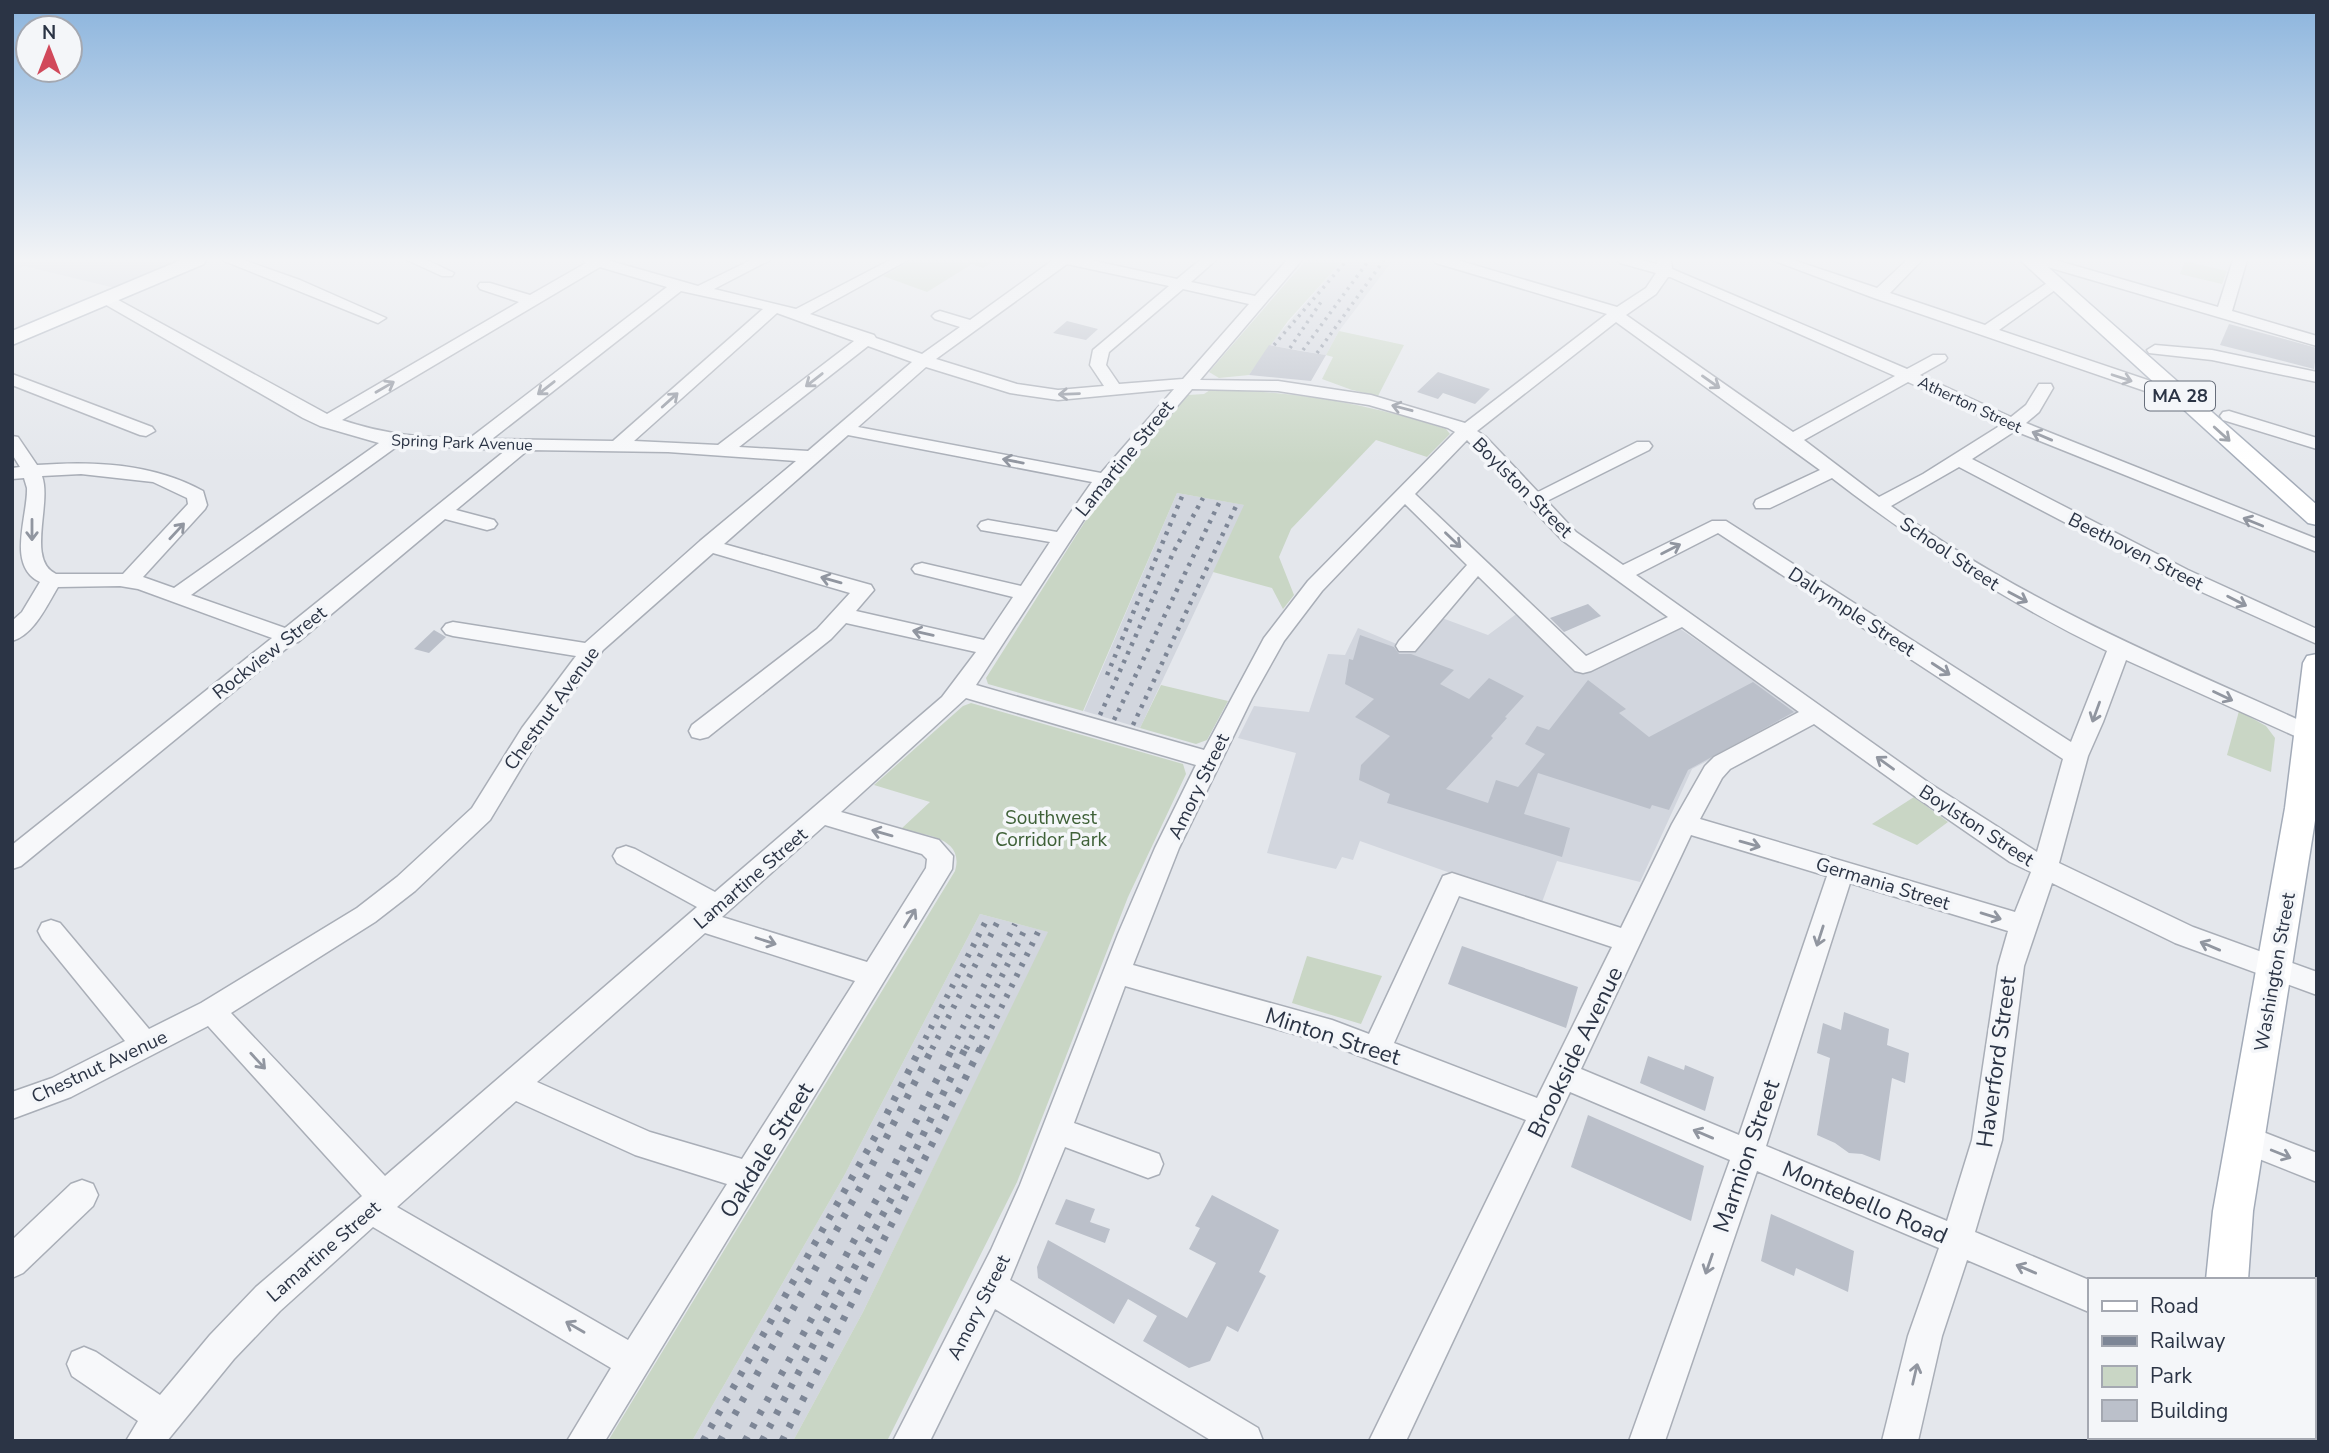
<svg xmlns="http://www.w3.org/2000/svg" width="2329" height="1453" font-family="'Nunito Sans',sans-serif">
  <style>
    .built { fill: #d2d6de }
    .green { fill: #c9d6c5 }
    .building { fill: #bbc0ca }
    .lines { fill: none; stroke-linecap: round; stroke-linejoin: round }
    .minor-casing { stroke: #a9aeb7; stroke-width: 3 }
    .major-casing { stroke: #a3abb8; stroke-width: 3 }
    .minor { fill: #f7f8fa; fill-rule: evenodd }
    .major { fill: #fff; fill-rule: evenodd }
    .rail-far3 { stroke: #7d8696; stroke-width: 3.5; stroke-dasharray: 2.5 5; stroke-linecap: butt }
    .rail-far2 { stroke: #7d8696; stroke-width: 4.5; stroke-dasharray: 3.5 6; stroke-linecap: butt }
    .rail-far1 { stroke: #7d8696; stroke-width: 6; stroke-dasharray: 3.5 8; stroke-linecap: butt }
    .rail { stroke: #7d8696; stroke-width: 7; stroke-dasharray: 5 10; stroke-linecap: butt }
    .oneway { stroke: #9196a0 }
    .oneway2 { stroke: #959aa2 }
    .labels { text-anchor: middle; stroke-width: 7; stroke-linejoin: round; paint-order: stroke }
    .far-street-label { font-size: 16px; fill: #2b3445; stroke: #f4f6f9 }
    .shield { fill: #f4f6f9; stroke: #676e7b; stroke-width: 2 }
    .shield-label { font-size: 18px; font-weight: bold; fill: #2b3445 }
    .street-label { font-size: 19px; fill: #2b3445; stroke: #f4f6f9 }
    .park-label { font-size: 19px; fill: #3f6138; stroke: #f4f6f9 }
    .near-street-label { font-size: 23px; fill: #2b3445; stroke: #f4f6f9 }
  </style>
  <rect width="100%" height="100%" fill="#e4e7ec"/>
  <g class="built">
    <polygon points="12,260 181,260 115,288 24,266 12,271"/>
    <polygon points="1343,260 1393,260 1339,331 1326,355 1269,345"/>
    <polygon points="1177,493 1245,505 1140,728 1084,711"/>
    <polygon points="1519,612 1582,672 1679,628 1800,712 1692,769 1640,882 1557,861 1541,905 1360,841 1353,860 1342,857 1336,869 1267,853 1296,753 1238,738 1254,706 1309,712 1328,654 1345,655 1358,628 1416,652 1442,618 1488,635"/>
    <polygon points="980,914 1049,932 863,1312 793,1441 692,1441 844,1176"/>
  </g>
  <g class="green">
    <polygon points="912,260 996,260 983,268 972,264 927,292 883,276"/>
    <polygon points="1306,260 1343,260 1288,321 1249,375 1219,378 1209,372"/>
    <polygon points="2185,261 2227,271 2222,284 2180,274"/>
    <polygon points="1339,331 1404,345 1378,396 1352,390 1322,379 1333,357 1326,355"/>
    <path d="M1210,390c82,0 159,14 236,39l4,5 -23,23 -51,-17 -85,89 -12,28 15,38 -11,14 -11,-21 -59,-16 31,-67 -67,-12 -94,218 -95,-27 -2,-6 100,-158 25,-34 77,-91 16,-1z"/>
    <polygon points="1161,685 1228,701 1207,740 1196,744 1140,728"/>
    <path d="M971,703l212,61 3,10 -58,123 -111,285 -130,259h-94l70,-129 185,-380 -68,-18 -136,262 -152,265h-84l347,-570c10,-34 -31,-36 -54,-42l29,-27 -56,-17 89,-79z"/>
    <polygon points="2239,711 2266,726 2275,738 2271,772 2227,755"/>
    <polygon points="1914,797 1948,822 1917,845 1872,824"/>
    <polygon points="1307,956 1382,976 1361,1024 1292,1003"/>
  </g>
  <g class="building">
    <polygon points="1067,321 1098,329 1086,340 1053,333"/>
    <polygon points="2229,324 2317,348 2314,369 2220,345"/>
    <polygon points="1269,345 1301,351 1326,355 1311,381 1249,375"/>
    <polygon points="1438,372 1490,389 1475,404 1443,393 1438,399 1417,392"/>
    <polygon points="1588,604 1601,616 1564,632 1550,618"/>
    <polygon points="434,630 446,637 429,653 414,649"/>
    <polygon points="1360,635 1394,647 1399,654 1411,654 1454,670 1440,684 1469,699 1489,678 1524,696 1505,717 1507,718 1491,736 1493,738 1446,789 1488,803 1496,780 1518,787 1545,754 1525,744 1537,726 1549,730 1588,680 1626,709 1619,713 1649,737 1753,682 1794,712 1688,770 1669,810 1652,805 1650,809 1538,773 1524,814 1570,828 1562,857 1387,803 1390,794 1359,780 1361,765 1390,736 1355,717 1374,699 1345,684 1349,659 1353,660"/>
    <polygon points="1462,946 1578,987 1566,1028 1448,984"/>
    <polygon points="1844,1012 1889,1029 1887,1045 1909,1053 1905,1083 1892,1078 1880,1161 1862,1154 1849,1153 1835,1143 1817,1135 1830,1058 1817,1053 1823,1023 1841,1030"/>
    <polygon points="1648,1056 1684,1070 1685,1065 1714,1077 1705,1111 1640,1083"/>
    <polygon points="1588,1115 1704,1166 1691,1221 1571,1167"/>
    <polygon points="1212,1195 1279,1230 1259,1272 1266,1276 1238,1332 1227,1326 1210,1361 1189,1368 1143,1341 1157,1316 1128,1299 1114,1324 1038,1278 1037,1267 1048,1240 1187,1318 1216,1263 1189,1249 1200,1228 1195,1226"/>
    <polygon points="1066,1199 1095,1209 1090,1222 1110,1229 1105,1243 1055,1224"/>
    <polygon points="1771,1214 1854,1251 1848,1292 1796,1268 1794,1276 1761,1261"/>
  </g>
  <g class="lines">
    <defs>
      <g id="minor">
        <polygon points="222,260 243,260 300,280 386,318 378,323 373,321"/>
        <polygon points="407,260 427,260 454,273 452,276 442,276"/>
        <path d="M584,260h23l91,26 53,-26h19l-56,29 82,20 94,-49h18l-98,54 64,21 2,3 46,16 38,-27 -25,-8 -3,-3 3,-3 5,-2 30,9 83,-60h37l87,19 23,-19h16l-25,22 64,14 32,-36h15l-102,120 78,1 93,14 94,28 142,-109 -171,-51 -2,-3h23l160,47 29,-19 10,-15 -36,-10 -2,-3h23l16,4v-4h14l1,9 235,100 26,-14h12l2,3 -2,3 -25,14 91,42 15,-12 13,-21h12l2,4 -14,24 -13,11 291,116v13l-302,-121 -43,28 216,111 129,59v15l-144,-65 -214,-112 -68,39c131,96 279,156 426,222v18l-191,-86 -23,62 -15,34 -29,107 134,64 124,45v23l-142,-52 -123,-60 -28,83 -22,174 -27,92 114,48v32l-122,-52 -25,76 -24,105h-36l26,-105 31,-88 -182,-77 -92,270h-36l101,-281 -160,-68 -164,349h-37l157,-321 -197,-76 -204,-58 -51,137 85,31 4,10 -4,10 -11,4 -83,-31 -55,133 248,148 5,13h-51l-217,-132 -65,132h-37l98,-191 29,-65 98,-251 37,-86 41,-83 -230,-67 -125,114 98,28 14,16 -1,13 -347,572h-38l44,-73 -238,-141 -93,84 -46,48 -67,82h-41l12,-20 -66,-45 -5,-12 5,-12 12,-5 12,5 64,43 50,-60 46,-48 106,-91 -154,-170 -137,71 -59,22v-27l40,-14 73,-37 -83,-102 -4,-8 4,-8 9,-3 9,3 89,106 52,-26 156,-95 40,-31 75,-69 50,-80 54,-72 -123,-20 -7,-2 -4,-5 4,-5 7,-2 132,21 115,-102 96,-80 -128,-9 -140,-2 -72,60 38,10 3,4 -3,4 -7,2 -42,-11 -147,123 -5,1 -272,223 -9,3v-24l260,-207 -134,-49 -18,-3 -62,1c-11,18 -24,48 -46,54v-20l10,-9 18,-30c-34,-16 -12,-66 -13,-94l-3,-10 -12,1v-11l8,-1 -8,-13v-18l6,1 19,28c56,-4 115,-2 166,26l4,14 -2,4 -62,68 31,11 205,-145 -59,-17 -17,-8 -202,-116 -3,-3 3,-3h10l216,118 192,-112 -39,-13 -2,-3 2,-3h10l40,12 56,-32zM1067,264l102,22 -76,64 -3,15 14,21 -46,4 -41,-6 -81,-25zM600,267l67,20 -197,151c-46,0 -84,-3 -128,-18zM1668,277h2l225,99 -102,56 -167,-117 30,-21zM1183,289l66,15 -66,75 -64,5 -13,-19 3,-13zM681,291l82,18 -150,132 -121,-2zM777,313l77,28 -136,104 -84,-4zM1616,322l204,148 -64,30 -2,4 2,4h14l62,-30c87,67 176,125 275,173l-36,91 -345,-221h-14l-89,44 -47,-33 -29,-31 102,-51 3,-4 -3,-4h-12l-99,50 -52,-55 -9,-6zM868,346l44,16 -104,89 -69,-4zM926,367l84,26 48,7 116,-11 -73,84 -243,-46zM1908,382l93,43 -78,49 -44,23 -75,-57zM1192,389l86,2 91,14 79,23 7,4 -147,149 -44,57 -60,112 -228,-65 122,-187zM848,435l244,47 -35,50 -69,-12 -7,2 -3,4 3,4 69,12 -29,44 -99,-23 -7,2 -3,4 3,4 98,24 -29,43 -128,-29 18,-21 -3,-5 -147,-41zM1467,440l95,100 106,77 -82,39 -171,-162zM399,445l107,5 -221,178 -94,-33zM81,474l72,8 34,16 1,6 -65,70h-67c-30,-14 -4,-70 -14,-98zM1405,504l62,61 -68,76 -3,5 3,5h16l63,-75 97,95 8,2 8,-2 91,-44 117,85 -85,45 -9,9 -33,58 -51,104 -169,-55 -9,3 -74,158 -37,-14 -199,-55 46,-117 73,-150 32,-57 38,-50zM1718,533l345,226 -26,93 -108,-69 -293,-208zM713,553l137,40 -33,36 -125,96 -3,6 3,6 8,2 8,-2 123,-98 15,-16 130,29 -34,45 -227,195 -80,-43 -9,-3 -9,3 -4,7 4,7 80,44 -312,269 -154,-163 144,-91 40,-31 75,-71 48,-80 65,-90zM1814,724l99,71 97,67 21,10 -16,40 -315,-93 22,-41 8,-9zM825,825l97,29 5,5 -1,9 -59,94 -145,-45zM1691,835l136,41 -88,259 -158,-66zM1850,883l158,48 -10,35 -26,174 -25,81 -181,-75zM1459,896l153,51 -75,151 -143,-55zM705,933l150,48 -113,178 -92,-27 -113,-50zM516,1101l119,54 92,29 -99,156 -231,-133z"/>
        <polygon points="1772,260 1793,260 1877,288 1907,260 1922,260 1890,293 1985,325 2047,283 2065,283 2067,286 2065,289 2055,290 1999,330 2189,394 2191,398 2189,402 2177,402 1874,298"/>
        <polygon points="2032,260 2055,260 2218,307 2233,260 2247,260 2232,311 2317,336 2317,346 2034,263"/>
        <polygon points="2155,345 2212,350 2317,372 2317,382 2212,360 2149,353 2147,350"/>
        <polygon points="12,374 152,427 155,431 146,436 140,435 12,385"/>
        <polygon points="2229,411 2317,438 2317,449 2223,420 2220,416 2223,412"/>
        <polygon points="2245,1125 2317,1153 2317,1182 2234,1149 2230,1139 2234,1129"/>
        <polygon points="82,1180 93,1184 98,1195 93,1206 23,1273 12,1278 12,1240 71,1184"/>
        <polygon points="2313,1372 2317,1373 2317,1408 2313,1407"/>
        <polygon points="2217,1437 2256,1437 2258,1441 2219,1441"/>
      </g>
      <g id="major">
        <polygon points="181,260 206,260 204,264 12,345 12,331"/>
        <polygon points="2020,260 2040,260 2317,505 2317,525 2308,523"/>
        <polygon points="2317,654 2317,808 2253,1211 2248,1280 2206,1280 2213,1211 2285,808 2303,663 2307,656"/>
        <rect x="2188" y="1437" width="46" height="4"/>
      </g>
    </defs>
    <use href="#minor" class="minor-casing"/>
    <use href="#major" class="major-casing"/>
    <use href="#minor" class="minor"/>
    <use href="#major" class="major"/>
    <g class="rail-far3">
      <polyline points="1274,345 1347,260"/>
      <polyline points="1290,348 1323,299"/>
      <polyline points="1303,350 1369,260"/>
      <polyline points="1317,353 1384,260"/>
    </g>
    <g class="rail-far2">
      <polyline points="1107,675 1183,494"/>
      <polyline points="1100,715 1174,551 1203,498"/>
      <polyline points="1114,720 1220,501"/>
      <polyline points="1133,725 1237,504"/>
    </g>
    <g class="rail-far1">
      <polyline points="920,1049 988,917"/>
      <polyline points="932,1049 999,919"/>
      <polyline points="952,1049 1015,924"/>
      <polyline points="966,1049 1026,927"/>
      <polyline points="981,1049 1039,930"/>
    </g>
    <g class="rail">
      <polyline points="703,1441 875,1137 921,1047"/>
      <polyline points="720,1441 867,1175 933,1047"/>
      <polyline points="745,1441 886,1182 953,1047"/>
      <polyline points="762,1441 898,1186 966,1047"/>
      <polyline points="782,1441 981,1047"/>
    </g>
  </g>
  <defs><path id="oneway-shaft" d="M-6 0H5M1.5-3L5.5 0L1.5 3" fill="none" stroke-width="1.6" stroke-linecap="round" stroke-linejoin="round" transform="scale(1.75)"/></defs>
  <g class="oneway">
    <use href="#oneway-shaft" transform="translate(2122 378) rotate(18)"/>
    <use href="#oneway-shaft" transform="translate(814 380) rotate(142)"/>
    <use href="#oneway-shaft" transform="translate(1711 382) rotate(35)"/>
    <use href="#oneway-shaft" transform="translate(385 387) rotate(-30)"/>
    <use href="#oneway-shaft" transform="translate(546 388) rotate(142)"/>
    <use href="#oneway-shaft" transform="translate(1069 394) rotate(178)"/>
    <use href="#oneway-shaft" transform="translate(670 400) rotate(-42)"/>
    <use href="#oneway-shaft" transform="translate(1402 408) rotate(-165)"/>
    <use href="#oneway-shaft" transform="translate(2042 436) rotate(-157)"/>
    <use href="#oneway-shaft" transform="translate(1013 461) rotate(-169)"/>
    <use href="#oneway-shaft" transform="translate(2253 522) rotate(-158)"/>
    <use href="#oneway-shaft" transform="translate(32 530) rotate(90)"/>
    <use href="#oneway-shaft" transform="translate(177 531) rotate(-47)"/>
    <use href="#oneway-shaft" transform="translate(1453 540) rotate(44)"/>
    <use href="#oneway-shaft" transform="translate(1671 549) rotate(-27)"/>
    <use href="#oneway-shaft" transform="translate(831 580) rotate(-164)"/>
    <use href="#oneway-shaft" transform="translate(2018 597) rotate(28)"/>
    <use href="#oneway-shaft" transform="translate(2237 601) rotate(27)"/>
    <use href="#oneway-shaft" transform="translate(923 633) rotate(-167)"/>
    <use href="#oneway-shaft" transform="translate(1941 669) rotate(33)"/>
    <use href="#oneway-shaft" transform="translate(2223 696) rotate(25)"/>
    <use href="#oneway-shaft" transform="translate(2096 712) rotate(110)"/>
    <use href="#oneway-shaft" transform="translate(1885 763) rotate(-144)"/>
    <use href="#oneway-shaft" transform="translate(882 833) rotate(-164)"/>
    <use href="#oneway-shaft" transform="translate(1750 844) rotate(16)"/>
    <use href="#oneway-shaft" transform="translate(1991 916) rotate(17)"/>
    <use href="#oneway-shaft" transform="translate(910 918) rotate(-58)"/>
    <use href="#oneway-shaft" transform="translate(1820 936) rotate(108)"/>
    <use href="#oneway-shaft" transform="translate(766 941) rotate(18)"/>
    <use href="#oneway-shaft" transform="translate(2210 946) rotate(-157)"/>
    <use href="#oneway-shaft" transform="translate(258 1061) rotate(47)"/>
    <use href="#oneway-shaft" transform="translate(1703 1134) rotate(-157)"/>
    <use href="#oneway-shaft" transform="translate(2281 1154) rotate(22)"/>
    <use href="#oneway-shaft" transform="translate(1709 1264) rotate(109)"/>
    <use href="#oneway-shaft" transform="translate(2026 1269) rotate(-157)"/>
    <use href="#oneway-shaft" transform="translate(575 1327) rotate(-150)"/>
    <use href="#oneway-shaft" transform="translate(1915 1374) rotate(-77)"/>
  </g>
  <use class="oneway2" href="#oneway-shaft" transform="translate(2222 434) rotate(42)"/>
  <linearGradient id="sky" x2="0" y2="1"><stop stop-color="#8bb4dd"/><stop offset="0.56" stop-color="#f3f4f6"/><stop offset="1" stop-color="#f3f4f6" stop-opacity="0"/></linearGradient>
  <rect width="2329" height="464" fill="url(#sky)"/>
  <g class="labels">
    <g class="far-street-label">
      <text transform="translate(1970 404) rotate(25)" y="6">Atherton Street</text>
      <text transform="translate(462 442) rotate(2)" y="6">Spring Park Avenue</text>
    </g>
    <rect class="shield" x="2145" y="381.5" width="70" height="29" rx="5"/>
    <g class="shield-label">
      <text x="2180" y="402">MA 28</text>
    </g>
    <g class="street-label">
      <text transform="translate(1124 458) rotate(-51)" y="7">Lamartine Street</text>
      <text transform="translate(1523 487) rotate(45)" y="7">Boylston Street</text>
      <text transform="translate(2136 551) rotate(27)" y="7">Beethoven Street</text>
      <text transform="translate(1950 553) rotate(34)" y="7">School Street</text>
      <text transform="translate(1852 611) rotate(33)" y="7">Dalrymple Street</text>
      <text transform="translate(269 652) rotate(-38)" y="7">Rockview Street</text>
      <text transform="translate(551 708) rotate(-54)" y="7">Chestnut Avenue</text>
      <text transform="translate(1198 786) rotate(-64)" y="7">Amory Street</text>
      <text transform="translate(1977 825) rotate(33)" y="7">Boylston Street</text>
      <text transform="translate(750 878) rotate(-41)" y="7">Lamartine Street</text>
      <text transform="translate(1883 883) rotate(17)" y="7">Germania Street</text>
      <text transform="translate(2274 972) rotate(-80)" y="7">Washington Street</text>
      <text transform="translate(99 1066) rotate(-25)" y="7">Chestnut Avenue</text>
      <text transform="translate(323 1251) rotate(-41)" y="7">Lamartine Street</text>
      <text transform="translate(978 1307) rotate(-63)" y="7">Amory Street</text>
    </g>
    <g class="park-label">
      <text x="1051" y="824">Southwest<tspan x="1051" dy="22">Corridor Park</tspan></text>
    </g>
    <g class="near-street-label">
      <text transform="translate(1333 1036) rotate(18)" y="8">Minton Street</text>
      <text transform="translate(1575 1052) rotate(-64)" y="8">Brookside Avenue</text>
      <text transform="translate(1996 1062) rotate(-82)" y="8">Haverford Street</text>
      <text transform="translate(766 1150) rotate(-58)" y="8">Oakdale Street</text>
      <text transform="translate(1746 1156) rotate(-71)" y="8">Marmion Street</text>
      <text transform="translate(1865 1202) rotate(23)" y="8">Montebello Road</text>
    </g>
  </g>
  <rect width="2329" height="1453" fill="none" stroke="#2b3445" stroke-width="28"/>
  <rect x="2088" y="1278" width="228" height="161" fill="#f4f6f9" stroke="#a4a8b1" stroke-width="2"/>
  <rect x="2102" y="1301" width="35" height="10" fill="#ffffff" stroke="#a4a8b1" stroke-width="2"/>
  <text x="2150" y="1313" font-size="21" fill="#2b3445">Road</text>
  <rect x="2102" y="1336" width="35" height="10" fill="#7d8696" stroke="#a4a8b1" stroke-width="2"/>
  <text x="2150" y="1348" font-size="21" fill="#2b3445">Railway</text>
  <rect x="2102" y="1366" width="35" height="21" fill="#c9d6c5" stroke="#a4a8b1" stroke-width="2"/>
  <text x="2150" y="1383" font-size="21" fill="#2b3445">Park</text>
  <rect x="2102" y="1400" width="35" height="21" fill="#bbc0ca" stroke="#a4a8b1" stroke-width="2"/>
  <text x="2150" y="1418" font-size="21" fill="#2b3445">Building</text>
  <g transform="translate(49 49)"><circle r="33" fill="#f4f6f9" stroke="#a4a8b1" stroke-width="2"/>
  <path d="M0-5L12 26L0 18L-12 26Z" fill="#d1495b"/>
  <text y="-10" font-size="19" font-weight="bold" text-anchor="middle" fill="#2b3445">N</text>
  </g>
</svg>
